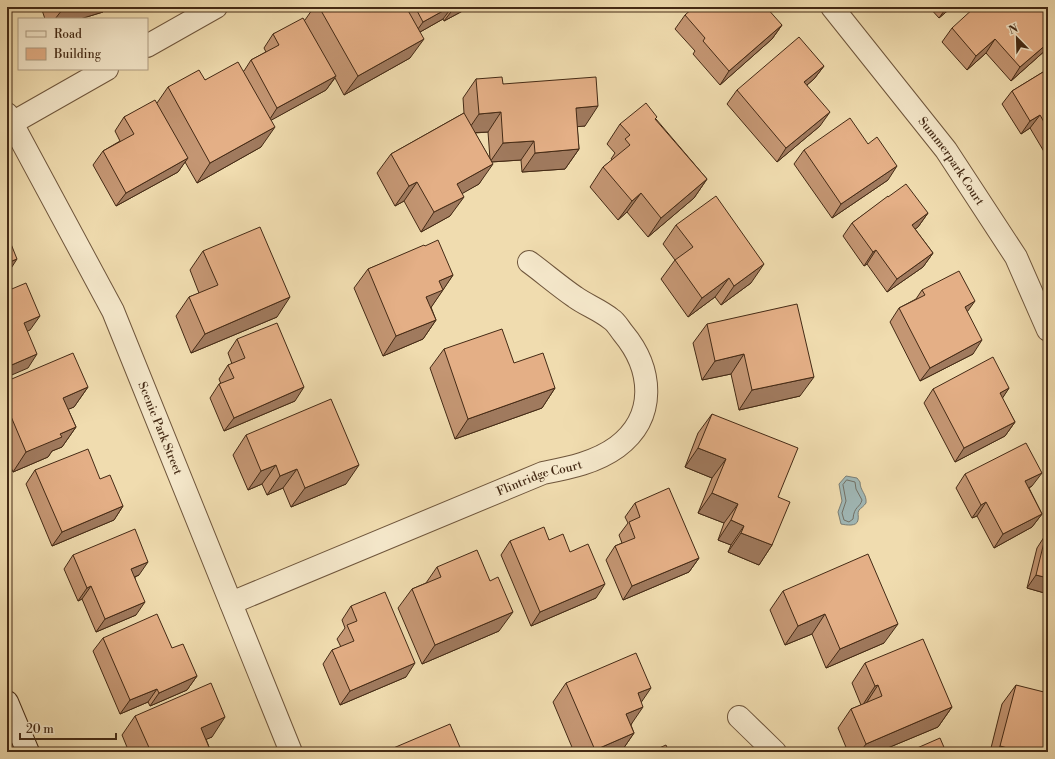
<svg xmlns="http://www.w3.org/2000/svg" width="1055" height="759" font-family="'Libre Bodoni',serif">
  <style>
    .water { fill: #a0b8b7; stroke: #7b7f76 }
    .lines { fill: none; stroke-linecap: round; stroke-linejoin: round }
    .shore { stroke: #727166; stroke-width: 1 }
    .street-casing { stroke: #6f563c; stroke-width: 24 }
    .secondary-casing { stroke: #442a15; stroke-width: 24 }
    .street { stroke: #f5e8cb; stroke-width: 22 }
    .secondary { stroke: #f5e8cb; stroke-width: 22 }
    .wall { fill: #c49673; stroke: #442a15; fill-rule: evenodd }
    .shaded-wall { fill: #a07a5e; stroke: #442a15 }
    .building { fill: #e4af86; stroke: #442a15 }
    .labels { text-anchor: middle; stroke-width: 3.5; stroke-linejoin: round; paint-order: stroke }
    .street-label { font-size: 12px; fill: #442a15; stroke: #f5e8cb }
  </style>
  <rect width="100%" height="100%" fill="#f0dcaf"/>
  <filter id="stains"><feTurbulence type="fractalNoise" baseFrequency=".005" numOctaves="4"/><feColorMatrix values="0 0 0 0 .2 0 0 0 0 .09 0 0 0 0 .02 0 0 0 .5 -.17"/></filter>
  <radialGradient id="worn" r=".72"><stop offset=".6" stop-color="#630" stop-opacity="0"/><stop offset="1" stop-color="#630" stop-opacity=".3"/></radialGradient>
  <path class="water" d="M846,476l11,2 3,4c0,9 7,12 6,21 -2,3 -5,5 -7,7 -2,3 0,6 -1,10 -1,7 -12,5 -17,4l-3,-12 4,-11 -3,-17z"/>
  <g class="lines">
    <path class="shore" d="M847,480l8,2 1,7 6,11c-2,8 -8,6 -9,19l-4,3 -5,-2 -2,-7 4,-12 -3,-16z"/>
    <defs>
      <g id="street">
        <path id="s1" d="M832,7l114,143 70,107 32,73"/>
        <polyline points="147,46 216,7"/>
        <path id="s2" d="M7,114l106,197 178,441"/>
        <polyline points="12,123 107,69"/>
        <path id="s3" d="M231,603l312,-130c25,-5 52,-10 74,-26 40,-30 36,-78 6,-114 -4,-5 -7,-11 -12,-14 -11,-9 -25,-14 -36,-22 -16,-11 -31,-24 -46,-35"/>
        <polyline points="739,717 775,752"/>
      </g>
      <polyline id="secondary" points="7,702 28,752"/>
    </defs>
    <use href="#street" class="street-casing"/>
    <use href="#secondary" class="secondary-casing"/>
    <use href="#street" class="street"/>
    <use href="#secondary" class="secondary"/>
  </g>
  <g class="wall">
    <polygon points="41,7 108,7 105,8 103,12 80,19 45,19"/>
    <polygon points="314,7 470,7 444,21 443,19 420,32 410,58 344,95 335,78 326,90 271,120 261,147 197,183 185,162 178,172 116,206 93,165 103,151 120,141 115,131 124,117 157,103 168,87 205,80 244,71 251,60 266,52 264,48 273,34 305,20"/>
    <polygon points="929,7 952,7 939,18"/>
    <polygon points="740,9 782,25 772,39 720,85 693,54 695,51 675,29 685,15"/>
    <polygon points="952,28 1048,48 1011,81 986,53 967,70 942,42"/>
    <polygon points="824,66 814,79 807,85 820,126 777,162 727,104 737,90"/>
    <polygon points="1048,69 1048,154 1046,155 1030,128 1021,134 1002,104 1012,91"/>
    <path d="M476,79l27,5 82,42h-8l2,23 -14,20 -43,3 -1,-12 -30,2 -12,22 -17,9 -12,23 -29,16 -17,-31 -9,5 -18,-33 14,-19 73,-41 -1,-15zM488,132l2,27 -15,-26z"/>
    <polygon points="656,119 707,179 694,198 648,237 627,212 618,220 590,187 603,167 612,160 611,159 615,153 607,144 620,124"/>
    <polygon points="804,150 888,180 832,218 794,164"/>
    <polygon points="888,197 928,213 918,227 915,229 933,253 923,267 887,292 867,264 864,266 843,236 852,223"/>
    <polygon points="676,225 751,283 721,305 715,297 688,317 661,279 675,260 663,244"/>
    <polygon points="425,246 453,275 431,307 436,320 423,339 383,356 354,288 368,269"/>
    <polygon points="203,251 277,317 191,353 176,316 189,297 199,293 190,270"/>
    <polygon points="922,290 967,312 973,354 920,381 890,322 899,308 916,299"/>
    <polygon points="707,324 800,396 739,410 731,374 702,380 693,343"/>
    <polygon points="237,339 295,401 224,431 210,398 219,384 221,384 219,379 228,365 232,364 228,353"/>
    <polygon points="444,349 514,363 555,388 542,408 455,439 430,368"/>
    <polygon points="7,381 88,387 74,407 68,409 76,427 62,447 52,451 48,457 13,472 7,458"/>
    <polygon points="1009,388 1002,398 1015,422 1005,436 955,462 924,403 933,389"/>
    <polygon points="712,414 778,497 772,545 759,565 728,552 731,545 718,540 724,523 698,513 712,478 685,467 698,433"/>
    <polygon points="246,435 346,484 291,507 283,488 267,495 262,484 248,490 233,455"/>
    <polygon points="35,470 100,479 123,506 114,520 52,546 26,484"/>
    <polygon points="965,474 1032,486 1029,488 1042,514 1032,527 994,548 977,516 972,518 956,488"/>
    <polygon points="635,503 699,558 689,572 623,600 606,560 615,546 622,543 619,535 628,523 625,517"/>
    <polygon points="1046,534 1048,594 1027,588 1037,548"/>
    <polygon points="549,540 570,552 596,598 531,626 501,555 510,541"/>
    <polygon points="73,555 139,575 135,577 136,615 96,632 82,599 78,601 64,569"/>
    <polygon points="437,567 499,631 422,664 398,608 412,589 426,583"/>
    <polygon points="783,591 884,643 826,668 812,634 785,645 770,610"/>
    <polygon points="351,606 406,677 340,705 323,664 332,650 341,647 337,639 345,628 342,620"/>
    <polygon points="103,638 172,648 197,676 187,690 150,706 148,702 120,714 93,651"/>
    <polygon points="865,663 952,707 938,727 878,752 848,752 838,728 851,709 861,705 852,683"/>
    <polygon points="566,683 641,702 631,725 634,733 621,752 574,752 553,702"/>
    <polygon points="1016,685 1048,752 990,752 1002,704"/>
    <polygon points="135,716 212,737 206,739 211,752 129,752 122,735"/>
  </g>
  <g class="shaded-wall">
    <polygon points="70,7 108,7 105,8 103,12 80,19 55,19 62,10"/>
    <polygon points="450,7 452,7 443,19 413,36 423,22"/>
    <polygon points="455,7 470,7 444,21 454,8"/>
    <polygon points="947,7 952,7 939,18"/>
    <polygon points="782,25 772,39 720,85 729,71"/>
    <polygon points="424,39 410,58 344,95 358,76"/>
    <polygon points="995,39 986,53 967,70 976,56"/>
    <polygon points="1048,43 1048,48 1011,81 1020,67"/>
    <polygon points="824,66 814,79 794,96 804,82"/>
    <polygon points="336,76 326,90 268,122 277,108"/>
    <polygon points="598,106 585,126 562,128 576,108"/>
    <polygon points="501,112 488,132 466,133 479,114"/>
    <polygon points="830,112 820,126 777,162 786,148"/>
    <polygon points="1040,115 1030,128 1021,134 1030,121"/>
    <polygon points="275,127 261,147 197,183 210,163"/>
    <polygon points="534,141 521,160 490,162 503,143"/>
    <polygon points="579,149 565,169 522,172 535,153"/>
    <polygon points="188,158 178,172 116,206 126,193"/>
    <polygon points="493,164 479,184 444,204 457,184"/>
    <polygon points="897,166 888,180 832,218 841,204"/>
    <polygon points="707,179 694,198 648,237 661,218"/>
    <polygon points="417,182 404,201 395,206 409,186"/>
    <polygon points="641,193 627,212 618,220 632,201"/>
    <polygon points="464,197 450,216 421,232 434,212"/>
    <polygon points="928,213 918,227 903,238 912,225"/>
    <polygon points="876,250 867,264 864,266 873,252"/>
    <polygon points="933,253 923,267 887,292 897,279"/>
    <polygon points="17,259 8,273 7,273 7,263"/>
    <polygon points="764,264 751,283 721,305 734,286"/>
    <polygon points="453,275 443,290 430,309 426,297 439,281"/>
    <polygon points="729,278 715,297 688,317 702,298"/>
    <polygon points="290,297 277,317 191,353 205,334"/>
    <polygon points="975,301 965,315 965,307"/>
    <polygon points="40,316 30,330 14,337 24,323"/>
    <polygon points="436,320 423,339 383,356 396,336"/>
    <polygon points="982,340 973,354 920,381 930,368"/>
    <polygon points="37,354 28,368 7,377 7,367"/>
    <polygon points="744,354 731,374 702,380 715,361"/>
    <polygon points="814,377 800,396 739,410 752,390"/>
    <polygon points="88,387 74,407 50,417 63,398"/>
    <polygon points="304,387 295,401 224,431 234,418"/>
    <polygon points="555,388 542,408 455,439 468,419"/>
    <polygon points="1009,388 1000,402 1000,393"/>
    <polygon points="1015,422 1005,436 955,462 964,448"/>
    <polygon points="76,427 62,447 52,451 48,457 13,472 26,452 60,434"/>
    <polygon points="698,448 726,459 712,478 685,467"/>
    <polygon points="276,465 262,484 248,490 261,471"/>
    <polygon points="359,465 346,484 291,507 305,488"/>
    <polygon points="297,469 283,488 267,495 280,476"/>
    <polygon points="1042,473 1032,486 1015,495 1025,481"/>
    <polygon points="712,493 738,504 724,523 698,513"/>
    <polygon points="986,502 977,516 972,518 981,505"/>
    <polygon points="123,506 114,520 52,546 62,532"/>
    <polygon points="1042,514 1032,527 994,548 1003,534"/>
    <polygon points="731,520 744,526 731,545 718,540"/>
    <polygon points="741,533 772,545 759,565 728,552"/>
    <polygon points="699,558 689,572 623,600 632,586"/>
    <polygon points="148,562 139,575 122,582 131,569"/>
    <polygon points="1036,575 1048,578 1048,594 1027,588"/>
    <polygon points="605,584 596,598 531,626 540,612"/>
    <polygon points="91,586 82,599 78,601 87,588"/>
    <polygon points="145,602 136,615 96,632 105,619"/>
    <polygon points="513,612 499,631 422,664 435,645"/>
    <polygon points="825,614 812,634 785,645 798,626"/>
    <polygon points="898,624 884,643 826,668 840,649"/>
    <polygon points="415,663 406,677 340,705 350,691"/>
    <polygon points="197,676 187,690 150,706 159,693"/>
    <polygon points="878,685 865,705 862,706 875,686"/>
    <polygon points="651,688 638,707 638,693"/>
    <polygon points="157,689 148,702 120,714 130,700"/>
    <polygon points="643,707 630,726 626,714"/>
    <polygon points="952,707 938,727 878,752 860,752 866,744"/>
    <polygon points="225,717 212,737 188,747 201,728"/>
    <polygon points="634,733 621,752 593,752 595,750"/>
    <polygon points="1000,746 1023,752 996,752"/>
  </g>
  <g class="building">
    <polygon points="61,7 70,7 62,10"/>
    <polygon points="319,7 406,7 424,39 358,76"/>
    <polygon points="415,7 450,7 423,22"/>
    <polygon points="694,7 738,7 740,9 743,7 766,7 782,25 729,71 703,41 705,38 685,15"/>
    <polygon points="975,7 1048,7 1048,43 1020,67 995,39 976,56 952,28"/>
    <polygon points="303,18 336,76 277,108 251,60 279,45 273,34"/>
    <polygon points="799,37 824,66 804,82 830,112 786,148 737,90"/>
    <polygon points="238,62 275,127 210,163 168,87 199,70 205,80"/>
    <polygon points="1048,69 1048,129 1040,115 1030,121 1012,91"/>
    <polygon points="502,77 503,84 596,77 598,106 576,108 579,149 535,153 534,141 503,143 501,112 479,114 476,79"/>
    <polygon points="155,100 188,158 126,193 103,151 134,134 124,117"/>
    <polygon points="646,103 657,117 655,119 707,179 661,218 641,193 632,201 603,167 630,145 625,139 630,135 620,124"/>
    <polygon points="464,113 493,164 457,184 464,197 434,212 417,182 409,186 391,154"/>
    <polygon points="850,118 868,144 877,137 897,166 841,204 804,150"/>
    <polygon points="906,184 928,213 912,225 933,253 897,279 876,250 873,252 852,223 888,196 888,197"/>
    <polygon points="716,196 764,264 734,286 729,278 702,298 675,260 693,247 676,225"/>
    <polygon points="260,227 290,297 205,334 189,297 218,285 203,251"/>
    <polygon points="7,234 17,259 7,263"/>
    <polygon points="438,240 453,275 439,281 443,290 426,297 436,320 396,336 368,269 424,245 425,246"/>
    <polygon points="959,271 975,301 965,307 982,340 930,368 899,308 925,295 922,290"/>
    <polygon points="26,283 40,316 24,323 37,354 7,367 7,291"/>
    <polygon points="797,304 814,377 752,390 744,354 715,361 707,324"/>
    <polygon points="277,323 304,387 234,418 219,384 234,378 228,365 245,358 237,339"/>
    <polygon points="502,329 514,363 543,353 555,388 468,419 444,349"/>
    <polygon points="73,353 88,387 63,398 76,427 60,434 62,437 26,452 7,407 7,381"/>
    <polygon points="993,357 1009,388 1000,393 1015,422 964,448 933,389"/>
    <polygon points="331,399 359,465 305,488 297,469 280,476 276,465 261,471 246,435"/>
    <polygon points="712,414 798,448 778,497 790,502 772,545 741,533 744,526 731,520 738,504 712,493 726,459 698,448"/>
    <polygon points="1026,443 1042,473 1025,481 1042,514 1003,534 986,502 981,505 965,474"/>
    <polygon points="88,449 100,479 110,475 123,506 62,532 35,470"/>
    <polygon points="669,488 699,558 632,586 615,546 635,538 629,522 640,517 635,503"/>
    <polygon points="544,527 549,540 563,534 570,552 588,544 605,584 540,612 510,541"/>
    <polygon points="135,529 148,562 131,569 145,602 105,619 91,586 87,588 73,555"/>
    <polygon points="1046,534 1048,535 1048,578 1036,575"/>
    <polygon points="477,550 490,581 498,577 513,612 435,645 412,589 441,577 437,567"/>
    <polygon points="868,554 898,624 840,649 825,614 798,626 783,591"/>
    <polygon points="385,592 415,663 350,691 332,650 354,641 347,625 357,621 351,606"/>
    <polygon points="157,614 172,648 183,644 197,676 159,693 157,689 130,700 103,638"/>
    <polygon points="923,639 952,707 866,744 851,709 882,696 878,685 875,686 865,663"/>
    <polygon points="636,653 651,688 638,693 643,707 626,714 634,733 595,750 566,683"/>
    <polygon points="211,683 225,717 201,728 211,752 151,752 135,716"/>
    <polygon points="1016,685 1048,693 1048,752 1023,752 1000,746"/>
    <polygon points="450,724 462,752 384,752"/>
    <polygon points="940,738 946,752 908,752"/>
    <polygon points="666,745 669,752 650,752"/>
  </g>
  <g class="labels">
    <g class="street-label">
      <text dy="4" stroke="none"><textPath href="#s1" startOffset="195">Summerpark Court</textPath></text>
      <text dy="4" stroke="none"><textPath href="#s2" startOffset="350">Scenic Park Street</textPath></text>
      <text dy="4" stroke="none"><textPath href="#s3" startOffset="333">Flintridge Court</textPath></text>
    </g>
  </g>
  <rect width="1055" height="759" fill="none" stroke="#f0dcaf" stroke-width="24"/>
  <rect x="8" y="8" width="1039" height="743" fill="none" stroke="#442a15" stroke-width="2"/>
  <rect x="12" y="12" width="1031" height="735" fill="none" stroke="#442a15"/>
  <rect x="18" y="18" width="130" height="52" fill="#f5e8cb" stroke="#ae9c82"/>
  <rect x="26" y="31" width="20" height="6" fill="#f5e8cb" stroke="#ae9c82"/>
  <text x="54" y="38" font-size="12" fill="#442a15">Road</text>
  <rect x="26" y="48" width="20" height="12" fill="#e4af86" stroke="#ae9c82"/>
  <text x="54" y="58" font-size="12" fill="#442a15">Building</text>
  <g transform="translate(1017 38) rotate(337)" stroke="#f5e8cb" stroke-width="3" paint-order="stroke">
  <path d="M0-3L7 15L0 10L-7 15Z" fill="#442a15"/>
  <text y="-6" font-size="11" font-weight="bold" text-anchor="middle" fill="#442a15">N</text>
  </g>
  <path d="M20 733v6h96v-6" fill="none" stroke="#442a15" stroke-width="2"/>
  <text x="26" y="733" font-size="12" fill="#442a15" stroke="#f5e8cb" stroke-width="3" paint-order="stroke">20 m</text>
  <rect width="100%" height="100%" filter="url(#stains)"/>
  <rect width="100%" height="100%" fill="url(#worn)"/>
</svg>
